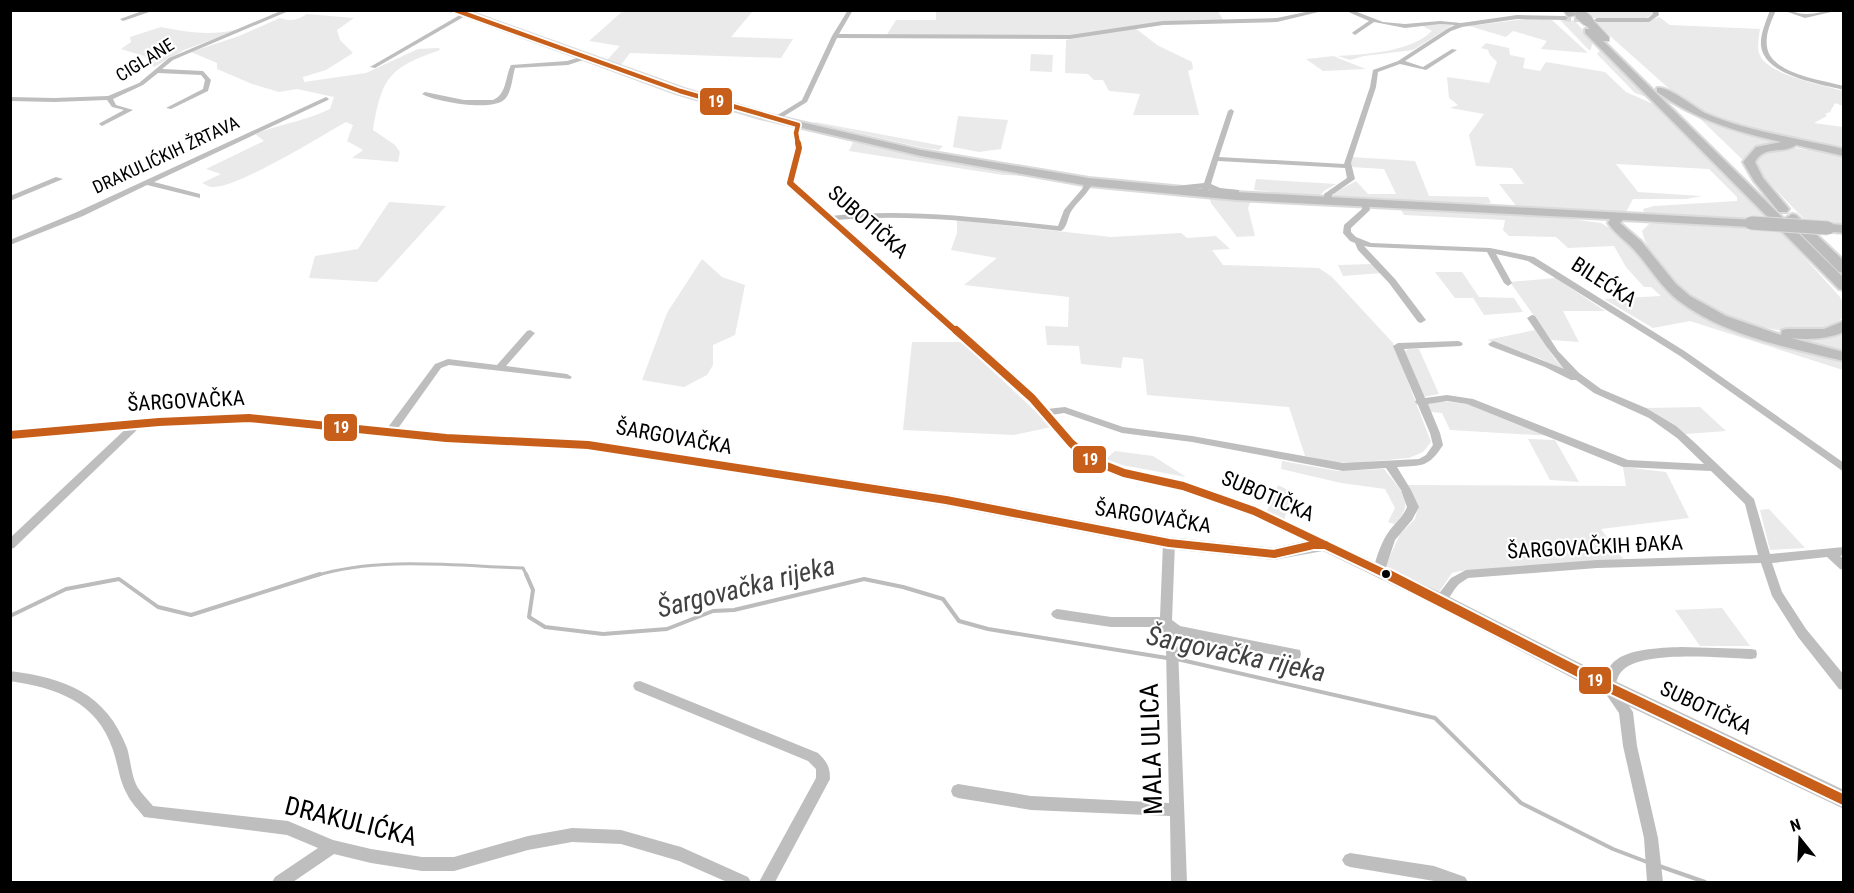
<svg xmlns="http://www.w3.org/2000/svg" width="1854" height="893" font-family="'Roboto Condensed',sans-serif">
  <style>
    .green { fill: #eaeaea }
    .lines { fill: none; stroke-linecap: round; stroke-linejoin: round }
    .stream-far1 { stroke: #bcbcbc; stroke-width: 3 }
    .stream { stroke: #bcbcbc; stroke-width: 4 }
    .street-tunnel { stroke: #d9d9d9; stroke-width: 6; stroke-dasharray: 6 3; stroke-linecap: butt }
    .primary-casing { stroke: #dbdbdb; stroke-width: 4 }
    .highway-casing { stroke: #dbdbdb; stroke-width: 2 }
    .street { fill: #bebebe; fill-rule: evenodd }
    .secondary { fill: #c2c2c2; fill-rule: evenodd }
    .primary { fill: #bdbdbd; fill-rule: evenodd }
    .highway { fill: #bdbdbd; fill-rule: evenodd }
    .primary-bridge-casing { stroke: #dbdbdb; stroke-width: 15; stroke-linecap: butt }
    .highway-bridge-casing { stroke: #dbdbdb; stroke-width: 13; stroke-linecap: butt }
    .primary-bridge { stroke: #bdbdbd; stroke-width: 13 }
    .highway-bridge { stroke: #bdbdbd; stroke-width: 11 }
    .bus-1-far3-casing { stroke: #fff; stroke-width: 8 }
    .bus-1-far2-casing { stroke: #fff; stroke-width: 10 }
    .bus-1-far1-casing { stroke: #fff; stroke-width: 12 }
    .bus-1-casing { stroke: #fff; stroke-width: 14 }
    .bus-1-far3 { stroke: #c75f1a; stroke-width: 4.5 }
    .bus-1-far2 { stroke: #c75f1a; stroke-width: 6 }
    .bus-1-far1 { stroke: #c75f1a; stroke-width: 8 }
    .bus-1 { stroke: #c75f1a; stroke-width: 10 }
    .bus-dot { fill: #000; stroke: #fff; stroke-width: 2 }
    .labels { text-anchor: middle; stroke-width: 4.5; stroke-linejoin: round; paint-order: stroke }
    .far-street-label { font-size: 18px; fill: #000; stroke: #fff }
    .street-label { font-size: 21px; fill: #000; stroke: #fff }
    .near-street-label { font-size: 26px; fill: #000; stroke: #fff }
    .near-water-label { font-size: 27px; font-style: italic; fill: #414141; stroke: #fff }
    .line-badge { stroke: #fff; stroke-width: 2 }
    .badge-label { font-size: 16px; text-anchor: middle; font-weight: bold; fill: #fff }
  </style>
  <rect width="100%" height="100%" fill="#fff"/>
  <g class="green">
    <polygon points="624,10 753,11 731,37 793,39 781,58 630,53 621,65 607,60 620,46 589,41"/>
    <polygon points="936,10 1217,10 1224,21 1179,21 1076,35 886,36 896,20 936,20"/>
    <polygon points="1583,11 1651,11 1653,14 1646,18 1590,18"/>
    <path d="M307,14l47,4 -17,12 3,10 13,13 -27,17 -23,7 1,5 62,-9 52,-24 21,-1 1,2c-52,18 -58,28 -67,80l22,15 5,7 -2,10 -46,-4 11,-8 -16,-9 6,-16 -7,-3c-27,15 -109,67 -135,65 -2,0 -6,-3 -9,-4l19,-9 -15,-5 58,-28 -9,-7c25,-10 51,-13 75,-25l4,-12 -37,-8 -18,3 -27,-8 -35,-15v-6l-26,-11 48,-16 41,-18c10,4 18,2 27,-4z"/>
    <path d="M1659,17l11,8 90,4c-1,7 -3,18 -1,24 6,22 65,32 84,38v15l-8,-3 -5,9 -5,2 2,2 -13,7 29,4v21l-109,-24 -51,-23 -91,-81 55,1z"/>
    <polygon points="1534,18 1552,20 1588,53 1541,49 1547,41 1513,31 1506,37 1469,26"/>
    <polygon points="1561,19 1575,21 1593,42 1590,51 1560,20"/>
    <path d="M1428,23l25,2 -40,25 -49,6 -14,4 -12,-4c30,-2 72,-4 94,-25l-11,-6z"/>
    <path d="M161,27c25,5 49,9 73,3l2,1 -52,19 -30,17 -10,-11 -23,-7 10,-7 -1,-5z"/>
    <polygon points="1135,28 1157,45 1192,62 1193,69 1188,71 1199,115 1133,115 1140,94 1109,91 1103,80 1094,80 1088,74 1065,73 1066,40"/>
    <polygon points="1486,43 1509,48 1510,55 1525,58 1523,68 1540,71 1546,62 1605,72 1626,92 1662,108 1770,220 1644,213 1643,209 1654,206 1737,201 1737,197 1709,169 1616,164 1638,192 1702,196 1686,199 1633,199 1626,212 1517,207 1499,184 1524,184 1512,168 1476,166 1469,135 1484,114 1450,108 1458,105 1449,98 1447,77 1489,83 1497,62 1490,55 1488,50 1481,48"/>
    <polygon points="1601,49 1653,99 1635,93 1597,54"/>
    <polygon points="1031,54 1053,55 1052,72 1030,71"/>
    <polygon points="1334,56 1338,58 1366,69 1323,71 1306,59"/>
    <polygon points="1692,111 1790,140 1775,144 1745,162"/>
    <polygon points="958,116 1008,120 1001,149 979,152 953,147"/>
    <polygon points="815,122 938,145 943,146 939,150 924,148 814,123"/>
    <polygon points="853,142 1034,176 1003,175 849,151"/>
    <polygon points="1788,147 1843,155 1843,225 1807,222 1754,167 1753,159 1761,152"/>
    <polygon points="1351,157 1415,161 1429,196 1488,197 1491,203 1440,204 1333,197 1334,193 1356,181 1368,194 1396,194 1384,169 1351,167"/>
    <polygon points="1256,179 1336,184 1324,191 1318,197 1254,190"/>
    <polygon points="1209,196 1256,200 1250,203 1248,208 1255,236 1237,237 1211,203"/>
    <polygon points="389,202 446,206 377,282 309,278 315,256 358,249"/>
    <polygon points="1399,207 1542,215 1601,223 1620,234 1673,293 1687,303 1843,359 1843,370 1690,321 1653,328 1604,299 1661,296 1651,287 1644,287 1626,267 1614,246 1568,248 1556,237 1509,236 1503,230 1505,220 1404,215"/>
    <polygon points="957,220 1111,237 1181,233 1187,238 1216,236 1230,249 1212,250 1223,265 1319,268 1332,277 1393,343 1431,442 1423,452 1409,458 1353,463 1335,462 1305,456 1289,407 1147,395 1143,359 1123,357 1121,368 1081,364 1079,346 1047,345 1045,326 1068,327 1069,297 964,285 997,258 951,250 957,233"/>
    <path d="M1663,223l115,5 62,69 3,7v13c-25,31 -106,7 -135,-11 -26,-15 -59,-44 -66,-75l7,-7z"/>
    <polygon points="702,259 722,277 745,285 735,335 713,345 713,365 707,375 684,387 642,380 667,313"/>
    <polygon points="1373,264 1382,273 1343,276 1338,265"/>
    <polygon points="1435,272 1462,272 1479,297 1514,298 1523,312 1484,315 1473,298 1455,298"/>
    <polygon points="1556,278 1605,311 1563,311 1579,342 1551,340 1510,282"/>
    <polygon points="1535,330 1555,359 1569,373 1541,359 1487,340"/>
    <polygon points="1843,330 1843,355 1773,334"/>
    <polygon points="912,342 962,342 1052,427 1014,435 903,430"/>
    <polygon points="1409,349 1419,349 1439,394 1424,397 1405,351"/>
    <polygon points="1441,401 1476,405 1554,436 1450,430 1442,413 1431,412 1427,404"/>
    <polygon points="1700,407 1726,431 1685,434 1645,408"/>
    <polygon points="1528,439 1555,440 1579,482 1550,480"/>
    <polygon points="1115,451 1153,456 1186,477 1122,465 1106,459"/>
    <path d="M1282,461l56,10 46,-2c15,20 34,33 10,55l-6,-2 7,-14 -10,-19 -44,-6 -60,-14z"/>
    <polygon points="1623,467 1666,472 1689,518 1601,529 1623,559 1460,571 1452,573 1439,592 1385,567 1400,534 1415,519 1418,508 1408,485 1626,486"/>
    <polygon points="1278,485 1292,492 1284,521 1266,513"/>
    <polygon points="1769,509 1805,548 1770,550 1760,510"/>
    <polygon points="1722,608 1750,646 1700,646 1675,610"/>
  </g>
  <g class="lines">
    <path class="stream-far1" d="M315,576c63,-20 143,-10 208,-8l4,8"/>
    <g class="stream">
      <polyline points="526,574 533,590 529,617 545,627 603,634 667,629 713,611 734,610 864,579 903,587 943,599 959,621 988,629 1167,658"/>
      <polyline points="10,616 66,589 119,579 158,607 191,615 320,574"/>
      <polyline points="1177,659 1435,718 1521,803 1613,849 1647,862"/>
      <polyline points="1659,866 1705,882"/>
    </g>
    <polyline class="street-tunnel" points="1565,18 1591,20"/>
    <defs>
      <g id="primary">
        <path d="M450,10h14l220,79 83,25 154,36 168,28 147,14 519,28 2,3 -6,4 -128,-7 -3,3 21,18 35,43 14,12 36,20 55,19 1,-5 5,-1h37l20,-8v11c-17,7 -35,8 -53,6l53,14v9c-55,-13 -119,-25 -165,-60 -17,-13 -28,-32 -42,-48 -9,-11 -21,-18 -29,-30l2,-4 -374,-19 -147,-14 -168,-30 -161,-38 -84,-25z"/>
        <polygon points="1585,29 1591,29 1844,278 1844,290 1839,289 1585,33"/>
        <path d="M1657,88c11,-2 37,19 48,25 44,19 93,25 139,36v7l-48,-11c-13,10 -31,-1 -41,17l8,16 26,31 -2,3h-8l-25,-31 -11,-19 13,-15 25,-5c-45,-10 -86,-23 -124,-50z"/>
        <polygon points="1792,214 1796,215 1844,261 1844,273 1839,272 1788,221 1786,218"/>
        <polygon points="1828,224 1844,225 1844,233 1824,231 1822,228 1824,225"/>
      </g>
      <g id="highway">
        <polygon points="1563,10 1574,10 1577,15 1568,17"/>
        <polygon points="1588,18 1592,19 1609,37 1609,41 1601,41 1584,23 1583,21"/>
      </g>
    </defs>
    <use href="#primary" class="primary-casing"/>
    <use href="#highway" class="highway-casing"/>
    <g class="street">
      <polygon points="145,10 155,10 123,21 120,19"/>
      <polygon points="283,10 291,10 173,60 162,69 203,71 211,80 208,91 171,109 166,108 203,89 205,80 201,75 158,73 143,85 113,99 116,105 133,110 102,126 99,124 100,123 124,110 112,107 107,100 54,102 10,101 10,97 54,98 108,96 139,83 169,58"/>
      <polygon points="848,10 853,10 839,34 1070,35 1163,21 1277,18 1315,10 1327,10 1277,22 1163,25 1070,39 837,38 807,102 781,118 780,121 776,121 776,116 802,100 832,36"/>
      <polygon points="1344,10 1352,10 1383,22 1405,24 1440,21 1461,23 1517,15 1565,16 1568,18 1565,20 1517,19 1462,27 1451,31 1405,61 1423,67 1452,49 1457,50 1426,70 1400,64 1378,72 1376,87 1351,163 1355,179 1332,195 1331,203 1325,203 1324,194 1347,178 1345,168 1218,161 1211,184 1220,188 1239,190 1239,194 1219,192 1209,189 1205,192 1201,190 1202,188 1163,191 1163,187 1166,187 1204,183 1228,111 1231,109 1234,111 1219,157 1344,164 1370,87 1373,70 1398,61 1447,29 1455,25 1440,24 1405,28 1374,22 1355,35 1352,33 1353,32 1369,21"/>
      <polygon points="1652,10 1658,10 1659,15 1649,22 1597,22 1594,20 1597,18 1648,18 1653,14"/>
      <path d="M1770,10h6c-5,12 -11,24 -9,37 4,27 55,33 77,39v4c-24,-6 -79,-14 -83,-44 -1,-12 5,-24 9,-36z"/>
      <path d="M1782,10c8,0 16,4 24,4 10,0 22,-4 34,-4l-35,8z"/>
      <polygon points="465,12 468,14 467,15 375,68 370,67"/>
      <path d="M587,55l2,1v2l-21,7 -53,3c-3,10 -3,23 -10,31 -12,13 -69,3 -83,-5l3,-2 39,8h29c14,-6 12,-23 18,-35l56,-4z"/>
      <polygon points="326,97 329,99 328,100 154,182 200,194 200,198 147,185 83,216 10,245 10,240 77,212"/>
      <path d="M798,123l3,2 -2,8 4,15 -9,34 37,34c77,-8 151,2 227,10l6,-16 18,-21 4,-9h6l1,2c-5,12 -14,18 -21,28 -5,7 -4,17 -11,21 -75,-8 -149,-18 -225,-11l200,176 11,13 18,-2 58,20 69,9 151,27 76,-4 7,-4 7,-10 -3,-12 -12,-28 -3,-3 1,-2 -23,-54 5,-3 60,-2 3,1 2,2 -2,2 -57,3 21,49 22,-3 26,4 155,61 76,4 -27,-26 -28,-20 -55,-25 -18,-13h-5l-26,-13 -55,-21 -2,-2 5,-3 3,1 68,27 -18,-23 -19,-28 5,-3 3,1 23,35 21,22 22,16 45,19 30,18 17,15 61,58 16,55 74,-7v8l-4,1 4,3v11l-4,-1 -13,-12 -55,6 10,29 24,37 38,46v15l-5,-1 -41,-52 -26,-41 -11,-33 -164,5 -129,10c-3,2 -6,4 -9,6 -8,8 -11,22 -23,19l-2,-3 17,-22 15,-8 131,-10 161,-5 -13,-51 -34,-33 -88,-4 -156,-63 -20,-3 -19,3 12,29 3,12c-15,23 -20,20 -46,22l14,23 8,17 -7,13 -17,20 -10,30 -2,3h-8l-2,-3c4,-14 8,-28 17,-40 6,-8 13,-13 17,-23l-6,-17 -15,-22 -43,3 -151,-29 -70,-9 -58,-20 -12,2 33,37 19,9 22,9 57,12 45,14 30,12 70,34 2,3 -2,3 -4,1 -74,-35 -30,-12 -38,-13 -62,-13 -24,-9 -19,-11 -49,-56 -241,-215 -1,-2 9,-35 -2,-15 2,-8z"/>
      <polygon points="56,177 63,179 10,201 10,196"/>
      <polygon points="1362,201 1368,201 1370,210 1351,228 1351,232 1356,237 1371,243 1490,248 1534,257 1686,352 1844,463 1844,472 1680,356 1528,261 1496,254 1512,283 1508,286 1504,283 1487,252 1370,247 1364,246 1395,279 1426,320 1421,323 1418,322 1389,283 1358,250 1355,243 1350,241 1343,233 1344,225 1362,209"/>
      <polygon points="530,330 535,333 506,366 567,374 572,377 570,379 449,365 441,368 394,434 386,434 385,432 386,430 435,364 448,359 497,365 527,331"/>
      <polygon points="137,421 141,422 142,424 141,426 14,548 10,549 10,538 133,422"/>
      <polygon points="1169,539 1173,540 1175,543 1172,620 1180,626 1300,650 1301,654 1300,658 1295,659 1175,635 1178,648 1187,882 1171,882 1170,816 1031,810 958,798 953,796 951,791 953,786 958,784 1031,796 1169,803 1166,648 1161,627 1111,627 1057,619 1053,617 1051,614 1053,611 1057,609 1111,617 1160,617 1163,543 1165,540"/>
      <path d="M1681,647l70,2 5,1 1,4 -1,4 -5,1c-29,-1 -107,-9 -128,11 -5,4 -6,11 -8,16l18,26 4,34 21,92 5,44h-16l-3,-44 -21,-92 -4,-33 -18,-26c3,-7 6,-16 10,-22 13,-17 50,-17 70,-18z"/>
      <path d="M10,671c55,7 96,22 117,77 4,13 4,28 11,40 4,6 10,12 15,18l135,15 45,19 38,9 51,8h32l74,-21 44,-8 49,2 60,17 67,30 3,5h-24l-48,-21 -58,-17 -49,-2 -44,8 -74,21h-32l-51,-8 -37,-9 -41,28h-21l3,-5 43,-29 -31,-13 -143,-18c-6,-8 -13,-14 -17,-23 -8,-14 -9,-30 -14,-44 -16,-49 -57,-62 -103,-69z"/>
      <path d="M640,681l178,72c9,9 12,13 12,26l-55,103h-16l57,-104v-9l-8,-8 -173,-71 -2,-4 2,-4z"/>
      <polygon points="1350,853 1434,866 1465,877 1468,882 1440,882 1350,867 1345,865 1342,860 1345,855"/>
    </g>
    <polygon class="secondary" points="249,413 446,433 588,440 946,494 1169,537 1274,548 1313,539 1325,539 1446,595 1615,681 1844,790 1844,809 1601,693 1434,605 1323,551 1274,560 1169,549 946,506 588,450 446,443 249,423 159,427 10,440 10,430 159,417"/>
    <use href="#primary" class="primary"/>
    <use href="#highway" class="highway"/>
    <defs>
      <polyline id="primary-bridge" points="1751,223 1828,228"/>
      <polyline id="highway-bridge" points="1581,15 1588,21"/>
    </defs>
    <use href="#primary-bridge" class="primary-bridge-casing"/>
    <use href="#highway-bridge" class="highway-bridge-casing"/>
    <use href="#primary-bridge" class="primary-bridge"/>
    <use href="#highway-bridge" class="highway-bridge"/>
    <defs>
      <polyline id="bus-1-far3" points="455,10 680,91 798,125 796,133 798,144"/>
      <polyline id="bus-1-far2" points="798,143 799,148 790,183 957,332"/>
      <g id="bus-1-far1">
        <polyline points="956,330 1032,398 1071,443 1089,459 1124,473 1183,486 1254,511 1390,576"/>
        <polyline points="10,435 159,422 249,418 446,438 588,445 946,500 1169,543 1274,554 1313,545 1325,545"/>
      </g>
      <polyline id="bus-1" points="1387,574 1608,687 1844,800"/>
    </defs>
    <use href="#bus-1-far3" class="bus-1-far3-casing"/>
    <use href="#bus-1-far2" class="bus-1-far2-casing"/>
    <use href="#bus-1-far1" class="bus-1-far1-casing"/>
    <use href="#bus-1" class="bus-1-casing"/>
    <use href="#bus-1-far3" class="bus-1-far3"/>
    <use href="#bus-1-far2" class="bus-1-far2"/>
    <use href="#bus-1-far1" class="bus-1-far1"/>
    <use href="#bus-1" class="bus-1"/>
  </g>
  <circle class="bus-dot" cx="1386" cy="574" r="5"/>
  <g class="labels">
    <g class="far-street-label">
      <text transform="translate(145 60) rotate(-32)" y="6">CIGLANE</text>
      <text transform="translate(166 155) rotate(-25)" y="6">DRAKULIĆKIH ŽRTAVA</text>
    </g>
    <g class="street-label">
      <text transform="translate(868 222) rotate(41)" y="7">SUBOTIČKA</text>
      <text transform="translate(1604 282) rotate(33)" y="7">BILEĆKA</text>
      <text transform="translate(186 401) rotate(-3)" y="7">ŠARGOVAČKA</text>
      <text transform="translate(674 437) rotate(10)" y="7">ŠARGOVAČKA</text>
      <text transform="translate(1268 496) rotate(23)" y="7">SUBOTIČKA</text>
      <text transform="translate(1153 517) rotate(9)" y="7">ŠARGOVAČKA</text>
      <text transform="translate(1595 547) rotate(-3)" y="7">ŠARGOVAČKIH ĐAKA</text>
      <text transform="translate(1706 708) rotate(25)" y="7">SUBOTIČKA</text>
    </g>
    <g class="near-street-label">
      <text transform="translate(1151 749) rotate(-92)" y="9">MALA ULICA</text>
      <text transform="translate(351 821) rotate(14)" y="9">DRAKULIĆKA</text>
    </g>
    <g class="near-water-label">
      <text transform="translate(746 587) rotate(-14)" y="9">Šargovačka rijeka</text>
      <text transform="translate(1236 654) rotate(12)" y="9">Šargovačka rijeka</text>
    </g>
  </g>
  <g class="line-badge">
    <rect x="699" y="87" width="34" height="29" rx="6" fill="#c75f1a"/>
    <rect x="323" y="413" width="35" height="29" rx="6" fill="#c75f1a"/>
    <rect x="1072" y="445" width="35" height="29" rx="6" fill="#c75f1a"/>
    <rect x="1578" y="666" width="34" height="29" rx="6" fill="#c75f1a"/>
  </g>
  <g class="badge-label">
    <text x="716" y="107">19</text>
    <text x="341" y="433">19</text>
    <text x="1090" y="465">19</text>
    <text x="1595" y="686">19</text>
  </g>
  <rect width="1854" height="893" fill="none" stroke="#000000" stroke-width="24"/>
  <g transform="translate(1800 839) rotate(342)" stroke="#ffffff" stroke-width="4.5" paint-order="stroke">
  <path d="M0-4.5L10 22L0 15L-10 22Z" fill="#000000"/>
  <text y="-9" font-size="16" font-weight="bold" text-anchor="middle" fill="#000000">N</text>
  </g>
</svg>
